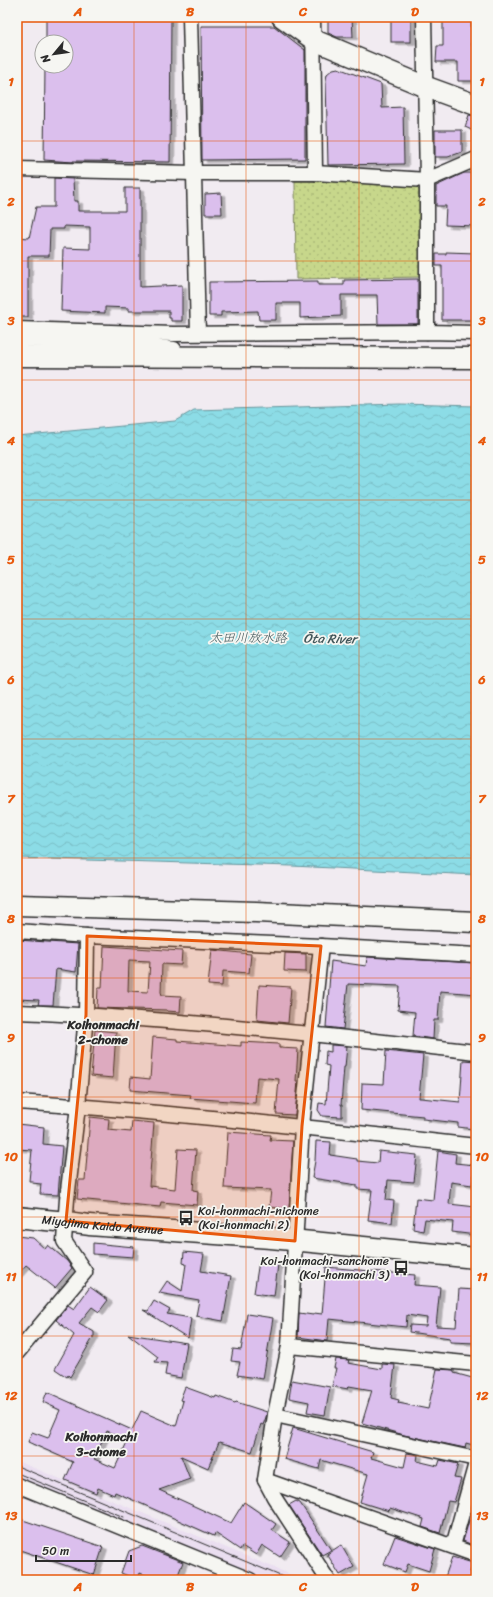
<svg xmlns="http://www.w3.org/2000/svg" width="493" height="1597" font-family="Sriracha,'Klee One',sans-serif">
  <style>
    .built { fill: #eadef0 }
    .park { fill: url(#park-dots); stroke: #79815b }
    .water { fill: url(#water-waves); stroke: #65959b }
    .building { fill: #dbbfed; stroke: #2b2b2b; fill-rule: evenodd; filter: url(#shadow) }
    .lines { fill: none; stroke-linecap: round; stroke-linejoin: round }
    .street-casing { stroke: #2b2b2b; stroke-width: 17 }
    .secondary-casing { stroke: #2b2b2b; stroke-width: 23 }
    .street { stroke: #f6f6f2; stroke-width: 14 }
    .secondary { stroke: #f6f6f2; stroke-width: 20 }
    .tram { stroke: #2b2b2b; stroke-width: 1 }
    .marked { fill: #e8590c; fill-opacity: 0.2; stroke: #e8590c; stroke-width: 3; stroke-linejoin: round }
    .grid { fill: none; stroke: #e8590c; stroke-width: 1; stroke-opacity: 0.55 }
    .labels { text-anchor: middle; stroke-width: 3.5; stroke-linejoin: round; paint-order: stroke }
    .poi-label { font-size: 12px; fill: #2b2b2b; stroke: #f6f6f2; text-anchor: start }
    .street-label { font-size: 12px; fill: #2b2b2b; stroke: #f6f6f2 }
    .water-label { font-size: 13px; font-style: italic; fill: #43575a; stroke: #f6f6f2 }
    .neighbourhood-label { font-size: 13px; font-weight: bold; fill: #2b2b2b; stroke: #f6f6f2 }
    .neatline { fill: none; stroke: #e8590c; stroke-width: 1.5 }
    .grid-label { font-size: 13px; text-anchor: middle; font-weight: bold; fill: #e8590c }
  </style>
  <defs>
    <pattern id="park-dots" width="8" height="8" patternUnits="userSpaceOnUse"><rect width="8" height="8" fill="#c7d78b"/><path d="M2 2h.1M6 6h.1" fill="none" stroke="#abb978" stroke-width="1.8" stroke-linecap="round"/></pattern>
    <pattern id="water-waves" width="16" height="10" patternUnits="userSpaceOnUse"><rect width="16" height="10" fill="#8cdce6"/><path d="M0 5q4-4 8 0t8 0" fill="none" stroke="#79bdc5"/></pattern>
    <filter id="shadow"><feDropShadow dx="4.5" dy="2.5" stdDeviation="0" flood-color="#0004"/></filter>
  </defs>
  <rect width="100%" height="100%" fill="#f1ebf1"/>
  <filter id="ink" filterUnits="userSpaceOnUse"><feTurbulence type="fractalNoise" baseFrequency=".025" numOctaves="2"/><feDisplacementMap in="SourceGraphic" scale="8" xChannelSelector="R" yChannelSelector="G"/><feConvolveMatrix kernelMatrix="1 2 1 2 8 2 1 2 1" color-interpolation-filters="sRGB"/></filter>
  <g filter="url(#ink)">
    <polygon class="built" points="17,1461 304,1580 266,1580 17,1477"/>
    <polygon class="park" points="295,181 414,183 419,190 421,277 296,279"/>
    <polygon class="water" points="400,404 476,406 476,875 292,866 17,858 17,436 175,421 194,410"/>
    <g class="building">
      <polygon points="46,17 171,17 170,162 73,161 73,162 44,160 45,66 66,66 66,42 46,42"/>
      <polygon points="328,17 352,17 353,37 337,37 328,33"/>
      <rect x="391" y="17" width="20" height="25"/>
      <polygon points="443,17 471,18 472,46 476,46 476,81 458,81 458,62 436,62 437,46 443,46"/>
      <polygon points="201,26 274,26 305,50 305,159 202,160"/>
      <polygon points="338,68 381,84 382,108 403,107 404,164 328,165 326,80 327,74 333,69"/>
      <polygon points="469,115 476,116 476,132 465,127"/>
      <polygon points="435,130 462,130 462,152 448,157 435,157"/>
      <polygon points="464,173 476,173 476,226 445,225 446,206 436,206 436,186"/>
      <polygon points="54,178 73,179 74,201 78,201 78,211 125,211 125,188 140,188 140,287 182,285 182,321 171,321 171,318 169,318 169,311 129,311 129,308 105,307 105,313 61,311 63,248 90,249 90,227 64,226 64,229 50,229 49,256 28,256 28,317 17,317 17,237 29,238 36,207 54,207"/>
      <polygon points="221,193 222,214 205,214 205,194"/>
      <polygon points="446,252 476,253 476,320 442,320 442,266 436,266 436,254 446,254"/>
      <polygon points="418,279 418,324 378,324 377,295 341,295 341,316 300,318 300,303 276,303 276,320 259,320 258,311 221,312 221,316 209,316 209,282 318,281 318,285 344,285 344,280"/>
      <polygon points="17,940 78,944 76,972 56,969 53,1005 38,1005 39,1000 17,999"/>
      <path d="M104,946l78,5 -1,14 -19,-1 -1,28 1,3 19,1 -1,16 -13,-1v-1l-70,-2 1,-20h4zM129,960l21,1 -2,31 -20,-1z"/>
      <polygon points="212,950 251,954 249,973 223,971 222,986 208,985"/>
      <polygon points="285,953 306,954 306,972 284,971"/>
      <polygon points="367,957 476,963 476,994 440,991 438,1020 434,1020 433,1039 413,1036 415,1012 398,1010 400,986 348,984 343,1029 326,1027 331,961 366,966"/>
      <polygon points="259,985 291,987 288,1023 257,1020"/>
      <polygon points="95,1030 116,1032 113,1078 91,1076"/>
      <polygon points="153,1037 177,1039 177,1041 241,1046 241,1042 279,1044 279,1048 298,1049 296,1081 298,1081 295,1115 276,1114 279,1079 257,1077 255,1103 190,1098 191,1095 130,1090 131,1077 150,1079"/>
      <polygon points="331,1045 347,1046 345,1067 344,1067 341,1105 342,1105 342,1117 322,1116 318,1110 319,1103 326,1104 329,1066 325,1065 326,1051 331,1052"/>
      <polygon points="386,1051 423,1055 419,1098 421,1098 460,1102 463,1060 476,1061 474,1129 458,1127 458,1123 423,1119 423,1116 361,1110 362,1083 384,1084"/>
      <polygon points="90,1117 109,1119 108,1130 131,1132 132,1121 154,1123 149,1186 175,1189 178,1149 196,1150 193,1190 198,1191 197,1205 161,1202 160,1207 77,1199 79,1180 85,1180"/>
      <polygon points="17,1124 44,1127 43,1144 62,1146 58,1195 40,1194 41,1184 32,1183 33,1181 29,1181 32,1150 17,1149"/>
      <polygon points="228,1132 271,1135 270,1140 293,1141 289,1209 269,1207 271,1190 224,1188"/>
      <polygon points="316,1141 331,1142 330,1155 357,1159 357,1161 378,1163 379,1151 417,1155 414,1182 388,1180 386,1200 394,1201 392,1223 368,1220 372,1190 357,1189 357,1185 312,1178 315,1161"/>
      <polygon points="438,1151 456,1154 455,1163 475,1165 472,1185 451,1182 449,1204 476,1207 476,1235 452,1232 453,1222 425,1219 423,1231 413,1229 416,1198 433,1200"/>
      <polygon points="17,1236 33,1238 45,1249 48,1245 67,1261 72,1268 55,1288 26,1265 17,1275"/>
      <polygon points="93,1243 134,1247 133,1257 93,1254"/>
      <polygon points="184,1252 204,1254 201,1271 231,1276 223,1321 196,1316 199,1300 159,1293 167,1281 182,1291 186,1264 183,1263"/>
      <polygon points="259,1261 278,1264 274,1296 254,1293"/>
      <polygon points="326,1267 415,1275 414,1285 440,1287 436,1326 456,1327 459,1289 476,1290 476,1343 450,1342 450,1338 409,1332 410,1325 426,1326 427,1318 407,1315 406,1327 329,1319 327,1341 298,1337 299,1313 313,1315 314,1313 322,1314"/>
      <polygon points="90,1287 108,1300 99,1312 92,1307 79,1323 94,1332 94,1336 70,1377 68,1375 67,1377 55,1369 74,1335 56,1320 68,1305 74,1309"/>
      <polygon points="154,1301 170,1310 167,1314 191,1318 188,1338 143,1310 148,1311"/>
      <polygon points="247,1314 273,1318 263,1379 237,1375 240,1362 231,1361 233,1349 241,1350"/>
      <polygon points="128,1334 187,1343 181,1378 165,1375 167,1363 155,1362 158,1357"/>
      <polygon points="336,1359 349,1360 348,1363 382,1369 382,1364 395,1365 391,1398 399,1400 398,1403 428,1409 437,1369 454,1370 454,1373 476,1379 476,1432 473,1445 466,1443 465,1448 404,1435 362,1423 372,1390 349,1386 348,1389 332,1386 336,1368 334,1368"/>
      <polygon points="292,1380 330,1387 325,1415 307,1412 309,1402 289,1398"/>
      <path d="M185,1387l30,11 1,-2 19,7 1,-1 31,10 -1,5 -3,8 -2,-1 -9,28 -33,-10 -11,26 -27,-12 9,23 -31,11 72,33 13,-21 32,22 -4,6 18,12 -10,15 -18,-12 -6,10 -14,-9 -2,4 -25,-17 -1,3 -99,-44 -1,3 -16,-7 -2,5 -31,-13 8,-18 -45,-20 4,-10 16,6 12,-28 -17,-8 4,-10 85,38 9,-19 35,15 7,-25 -3,-1zM107,1431l21,9 -13,28 -21,-9z"/>
      <polygon points="293,1428 373,1452 371,1458 404,1467 407,1453 418,1455 417,1461 438,1466 440,1460 458,1464 454,1478 461,1479 454,1502 448,1501 440,1533 422,1527 424,1519 390,1508 389,1511 360,1502 368,1474 321,1460 319,1469 284,1459"/>
      <polygon points="476,1497 476,1544 475,1546 463,1541"/>
      <polygon points="296,1501 300,1503 331,1550 322,1555 289,1505"/>
      <polygon points="17,1518 103,1547 94,1575 17,1549"/>
      <polygon points="395,1536 435,1549 429,1571 408,1564 405,1572 384,1564"/>
      <polygon points="341,1545 354,1567 340,1575 327,1554"/>
      <polygon points="142,1546 183,1562 176,1580 157,1580 140,1573 138,1580 121,1573 129,1551"/>
      <polygon points="452,1557 473,1563 470,1572 476,1574 476,1580 444,1580"/>
    </g>
    <g class="lines">
      <defs>
        <g id="street">
          <polyline points="190,17 198,333"/>
          <polyline points="313,17 315,173"/>
          <polyline points="424,17 427,180 427,332"/>
          <polyline points="17,169 194,173 315,173 427,180 476,159"/>
          <polyline points="17,329 173,334 427,332 476,333"/>
          <polyline points="17,339 125,343 174,349"/>
          <polyline points="17,931 87,936 321,946 476,955"/>
          <polyline points="321,946 302,1126 289,1346 275,1415 265,1480 274,1497 328,1580"/>
          <path d="M17,1012c154,6 306,23 459,40"/>
          <path d="M17,1102c153,10 306,27 459,44"/>
          <polyline points="289,1346 476,1364"/>
          <polyline points="17,1353 85,1272 64,1241 67,1199 78,1106 86,1015 87,936"/>
          <polyline points="275,1415 476,1459"/>
          <polyline points="265,1480 476,1555"/>
          <polyline points="17,1485 250,1580"/>
          <polyline points="453,1546 476,1463"/>
        </g>
        <g id="secondary">
          <polyline points="282,17 314,40 424,86 476,105"/>
          <polyline points="17,356 476,358"/>
          <polyline points="17,905 256,912 476,922"/>
          <path id="s1" d="M17,1217c24,3 48,4 72,8l182,13 205,20"/>
        </g>
      </defs>
      <use href="#street" class="street-casing"/>
      <use href="#secondary" class="secondary-casing"/>
      <use href="#street" class="street"/>
      <use href="#secondary" class="secondary"/>
      <g class="tram">
        <polyline points="17,1466 290,1580"/>
        <polyline points="17,1473 124,1517"/>
      </g>
    </g>
  </g>
  <path class="marked" d="M87,936l234,10 -19,180 -7,115 -229,-20 20,-206z"/>
  <path class="grid" d="M134,17v1563M246,17v1563M359,17v1563M17,141h459M17,261h459M17,380h459M17,500h459M17,619h459M17,739h459M17,858h459M17,978h459M17,1097h459M17,1217h459M17,1336h459M17,1456h459"/>
  <defs>
    <symbol id="bus-bare" viewBox="-9 -9 18 18"><path d="M-5-6H5V4H4V6H2V4H-2V6H-4V4H-5ZM-3.5-4V0h7V-4ZM-3.5 1.2v1.5H-2V1.2ZM2 1.2v1.5H3.5V1.2Z" fill="#2b2b2b" stroke="#f6f6f2" stroke-width="2.5" paint-order="stroke"/></symbol>
  </defs>
  <g fill-rule="evenodd">
    <use href="#bus-bare" x="175" y="1207" width="22" height="22"/>
    <use href="#bus-bare" x="390" y="1257" width="22" height="22"/>
  </g>
  <g class="labels">
    <g class="poi-label">
      <text x="198" y="1215">Koi-honmachi-nichome<tspan x="198" dy="14">(Koi-honmachi 2)</tspan></text>
      <text x="389" y="1265" text-anchor="end">Koi-honmachi-sanchome<tspan x="389" dy="14">(Koi-honmachi 3)</tspan></text>
    </g>
    <g class="street-label">
      <text dy="4" stroke="none"><textPath href="#s1" startOffset="86">Miyajima Kaido Avenue</textPath></text>
    </g>
    <g class="water-label">
      <text x="248" y="642">太田川放水路</text>
      <text transform="translate(330 638) rotate(1)" y="5">Ōta River</text>
    </g>
    <g class="neighbourhood-label">
      <text x="103" y="1029">Koihonmachi<tspan x="103" dy="15">2-chome</tspan></text>
      <text x="101" y="1441">Koihonmachi<tspan x="101" dy="15">3-chome</tspan></text>
    </g>
  </g>
  <rect width="493" height="1597" fill="none" stroke="#f6f6f2" stroke-width="44"/>
  <g transform="translate(54 54) rotate(241)"><circle r="19" fill="#f6f6f2" stroke="#a5a5a2"/>
  <path d="M0-3L7 15L0 10L-7 15Z" fill="#2b2b2b"/>
  <text y="-6" font-size="11" font-weight="bold" text-anchor="middle" fill="#2b2b2b">N</text>
  </g>
  <path d="M36 1555v6h95v-6" fill="none" stroke="#2b2b2b" stroke-width="2"/>
  <text x="42" y="1555" font-size="12" fill="#2b2b2b" stroke="#f6f6f2" stroke-width="3" paint-order="stroke">50 m</text>
  <rect x="22" y="22" width="449" height="1553" class="neatline"/>
  <g class="grid-label">
    <text x="78" y="16">A</text>
    <text x="190" y="16">B</text>
    <text x="303" y="16">C</text>
    <text x="415" y="16">D</text>
    <text x="11" y="86">1</text>
    <text x="482" y="86">1</text>
    <text x="11" y="206">2</text>
    <text x="482" y="206">2</text>
    <text x="11" y="325">3</text>
    <text x="482" y="325">3</text>
    <text x="11" y="445">4</text>
    <text x="482" y="445">4</text>
    <text x="11" y="564">5</text>
    <text x="482" y="564">5</text>
    <text x="11" y="684">6</text>
    <text x="482" y="684">6</text>
    <text x="11" y="803">7</text>
    <text x="482" y="803">7</text>
    <text x="11" y="923">8</text>
    <text x="482" y="923">8</text>
    <text x="11" y="1042">9</text>
    <text x="482" y="1042">9</text>
    <text x="11" y="1161">10</text>
    <text x="482" y="1161">10</text>
    <text x="11" y="1281">11</text>
    <text x="482" y="1281">11</text>
    <text x="11" y="1400">12</text>
    <text x="482" y="1400">12</text>
    <text x="11" y="1520">13</text>
    <text x="482" y="1520">13</text>
    <text x="78" y="1591">A</text>
    <text x="190" y="1591">B</text>
    <text x="303" y="1591">C</text>
    <text x="415" y="1591">D</text>
  </g>
</svg>
